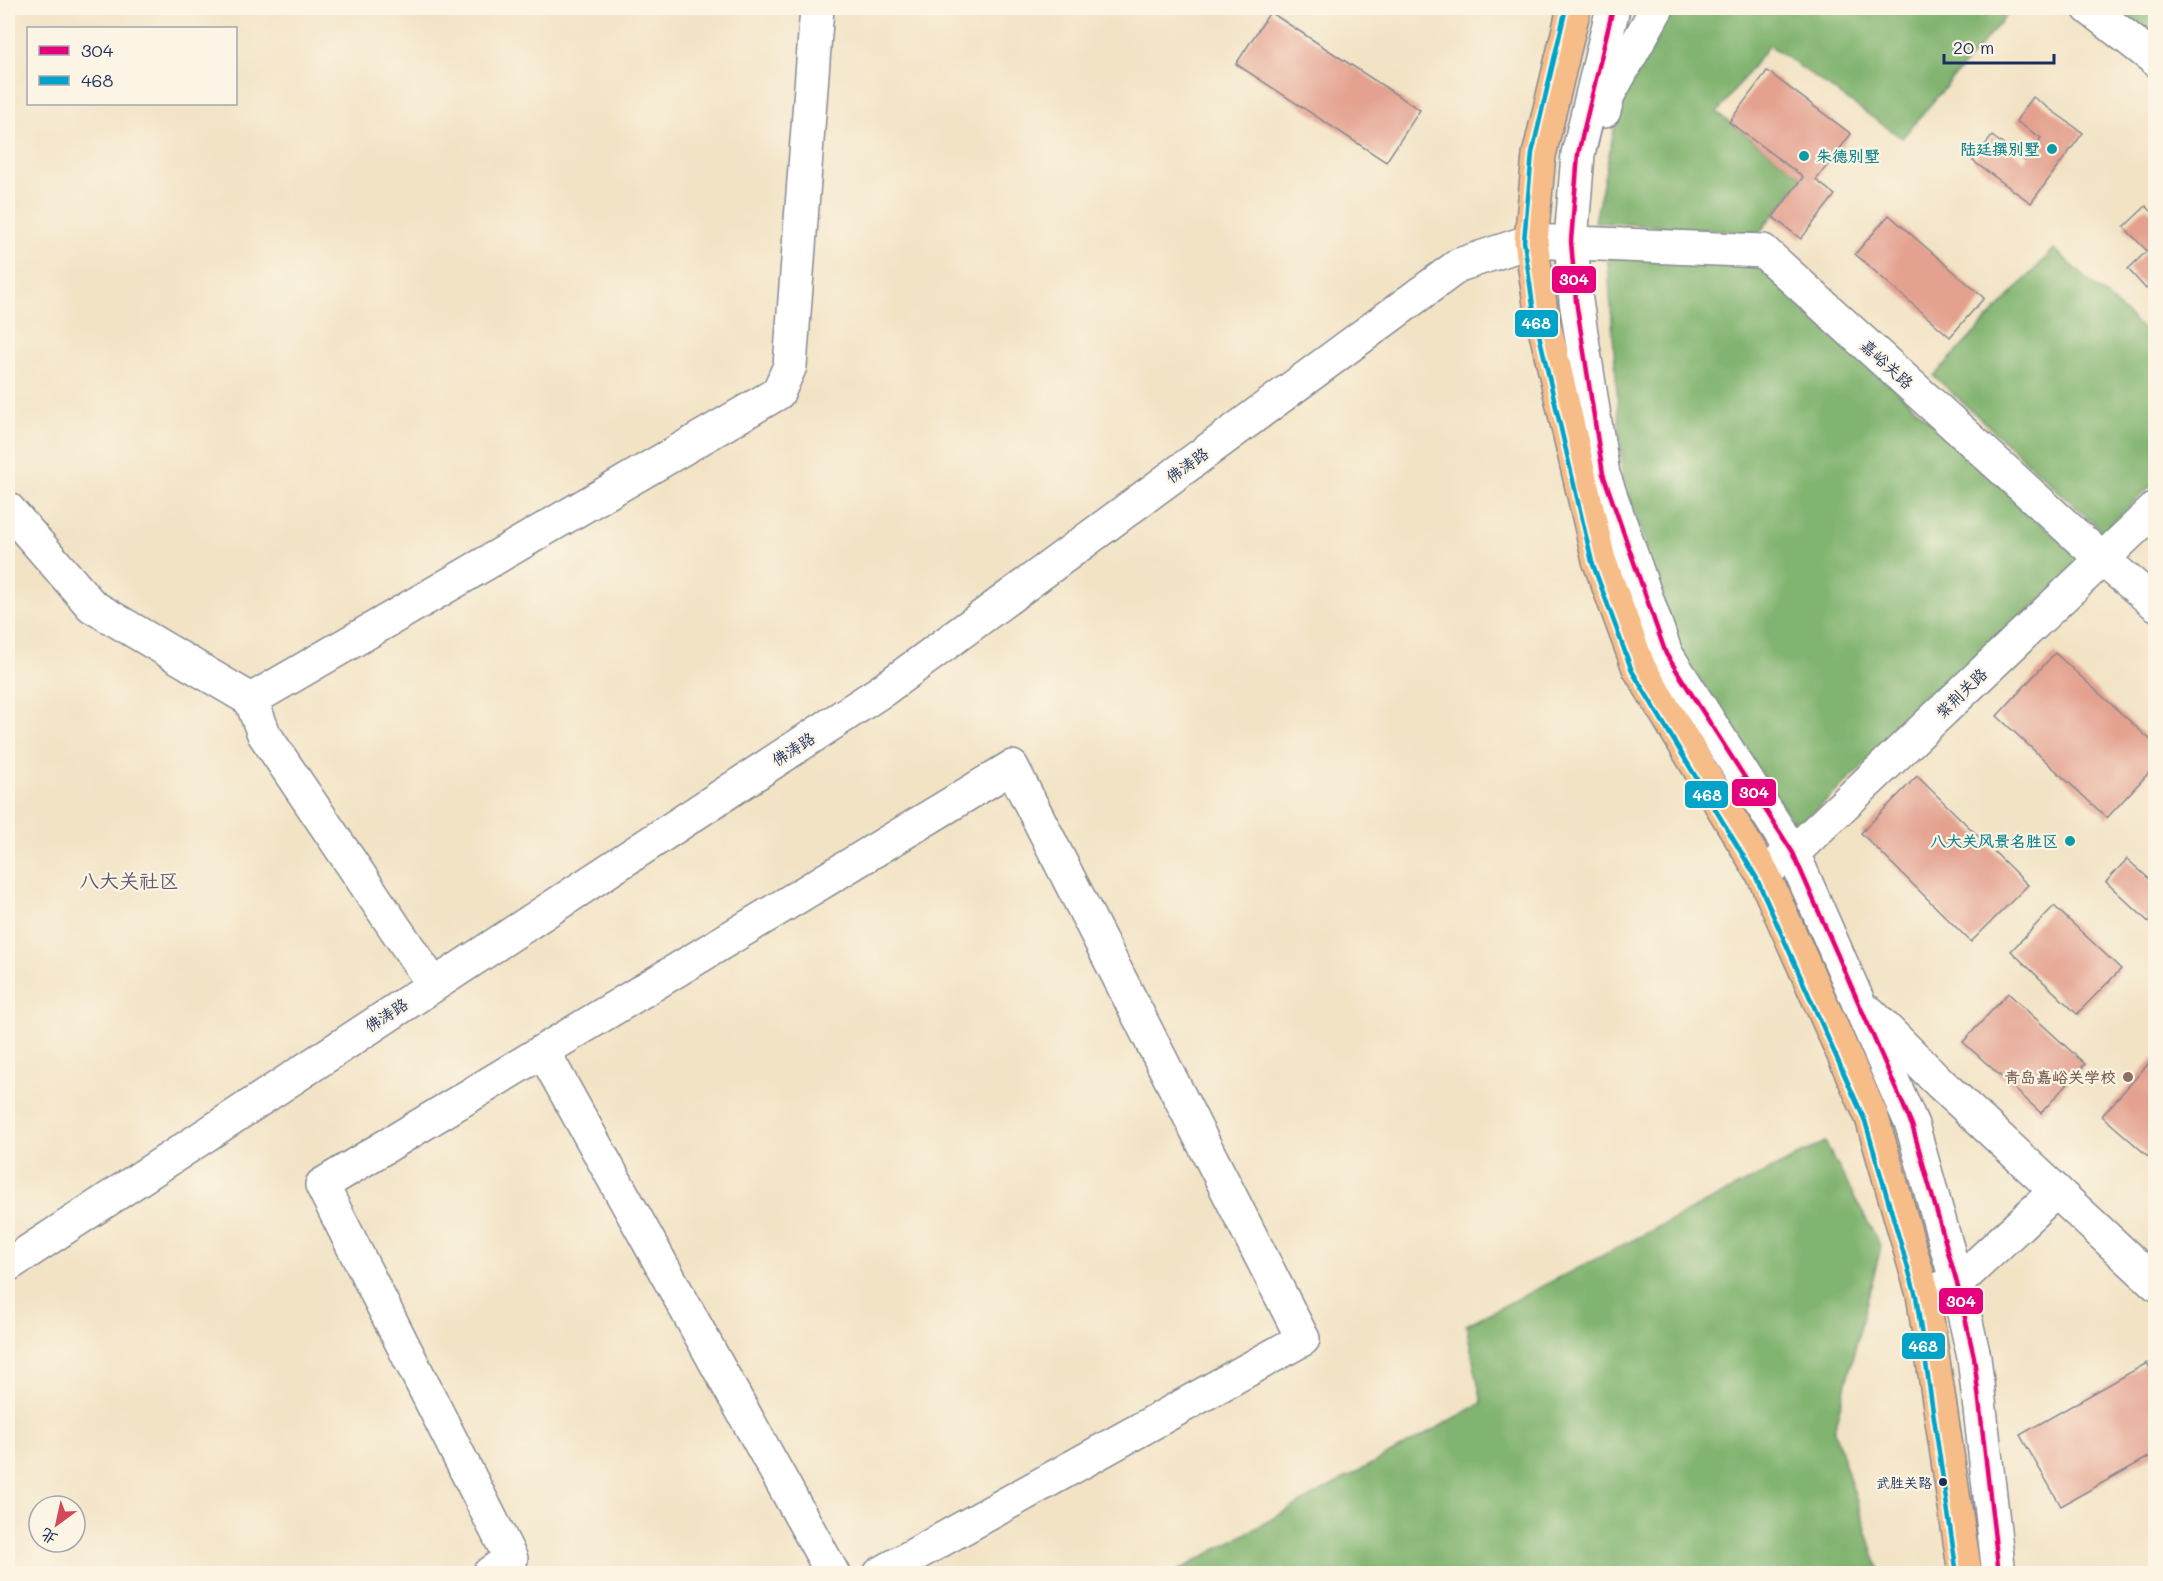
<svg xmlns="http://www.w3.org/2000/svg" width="2163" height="1581" font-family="Mali,'LXGW WenKai TC',sans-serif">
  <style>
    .forest { fill: #81b46f; stroke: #4e7266; stroke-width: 1.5 }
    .building { fill: #e4a18f }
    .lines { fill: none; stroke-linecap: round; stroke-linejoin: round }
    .minor-casing { stroke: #868992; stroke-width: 36 }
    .major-casing { stroke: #868992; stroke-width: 36 }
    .minor { stroke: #fff; stroke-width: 33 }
    .major { stroke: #f7bd88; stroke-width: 33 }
    .bus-1-casing { stroke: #fcf5e5; stroke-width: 9 }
    .bus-2-casing { stroke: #fcf5e5; stroke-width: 9 }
    .bus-1 { stroke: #e5007d; stroke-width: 4.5 }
    .bus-2 { stroke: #01a3c8; stroke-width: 4.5 }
    .culture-dot { fill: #0f9aa8; stroke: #fcf5e5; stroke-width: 2 }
    .education-dot { fill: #8d6e63; stroke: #fcf5e5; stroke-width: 2 }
    .bus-dot { fill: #1b2f5e; stroke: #fcf5e5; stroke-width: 2 }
    .labels { text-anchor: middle; stroke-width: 4.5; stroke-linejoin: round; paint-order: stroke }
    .bus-label { font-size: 14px; fill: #1b2f5e; stroke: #fcf5e5; text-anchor: end }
    .culture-label { font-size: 16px; font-weight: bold; fill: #0d838f; stroke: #fcf5e5; text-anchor: end }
    .street-label { font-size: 16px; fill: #1b2f5e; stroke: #fcf5e5 }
    .education-label { font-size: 16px; font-weight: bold; fill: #785e54; stroke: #fcf5e5; text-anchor: end }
    .quarter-label { font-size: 20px; fill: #61576f; stroke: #fcf5e5 }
    .line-badge { stroke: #fcf5e5; stroke-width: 2 }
    .badge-label { font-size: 16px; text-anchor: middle; font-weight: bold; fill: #fff }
  </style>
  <rect width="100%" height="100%" fill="#fcf5e5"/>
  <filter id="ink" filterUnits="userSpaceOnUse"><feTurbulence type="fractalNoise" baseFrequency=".0167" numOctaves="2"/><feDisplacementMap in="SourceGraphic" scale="12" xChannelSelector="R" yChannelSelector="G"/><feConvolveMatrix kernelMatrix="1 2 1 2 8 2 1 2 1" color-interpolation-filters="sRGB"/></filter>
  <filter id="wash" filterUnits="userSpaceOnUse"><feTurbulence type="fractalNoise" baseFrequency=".008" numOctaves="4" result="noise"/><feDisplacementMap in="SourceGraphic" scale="24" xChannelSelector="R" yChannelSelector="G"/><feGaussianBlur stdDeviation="1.35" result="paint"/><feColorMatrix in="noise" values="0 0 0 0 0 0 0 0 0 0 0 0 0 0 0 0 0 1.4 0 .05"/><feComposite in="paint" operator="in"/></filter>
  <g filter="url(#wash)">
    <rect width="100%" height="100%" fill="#f2e3c5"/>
    <g class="forest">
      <polygon points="1667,8 2013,8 1902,138 1769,45 1717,113 1803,177 1759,233 1595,222 1624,81"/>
      <polygon points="2111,8 2155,8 2155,42"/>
      <polygon points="2054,249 2155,340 2155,482 2103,532 1934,376"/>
      <polygon points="1607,251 1761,267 2083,561 1797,828 1679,648 1623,476"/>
      <polygon points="1825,1142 1881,1247 1834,1430 1880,1573 1174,1573 1482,1403 1466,1325"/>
    </g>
    <g id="blocks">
      <g class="building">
        <polygon points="1270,12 1420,110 1386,162 1236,64"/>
        <polygon points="1767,71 1851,134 1816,180 1835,195 1801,239 1773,217 1803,177 1729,122"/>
        <polygon points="2033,97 2083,133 2031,203 1973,161 1992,136 2025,161 2041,138 2016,121"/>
        <polygon points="2146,206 2156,216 2156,280 2146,289 2128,269 2147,251 2124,227"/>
        <polygon points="1889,215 1984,298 1950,337 1855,254"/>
        <polygon points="2055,653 2156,745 2156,765 2107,818 1997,716"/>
        <polygon points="1917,776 2028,885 1971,942 1861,833"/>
        <polygon points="2127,859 2156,885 2156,929 2106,882"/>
        <polygon points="2054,906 2121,969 2077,1014 2011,951"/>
        <polygon points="2008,993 2085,1064 2041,1113 1963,1042"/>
        <polygon points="2156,1055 2156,1163 2102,1116"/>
        <polygon points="2147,1363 2156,1378 2156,1453 2061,1506 2020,1435"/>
      </g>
    </g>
  </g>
  <g filter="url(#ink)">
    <use href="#blocks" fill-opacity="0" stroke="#868992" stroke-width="1.5"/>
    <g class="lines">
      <defs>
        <g id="minor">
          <polyline points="1613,8 1578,154 1571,241 1576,301 1603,474 1666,654 1793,853 1912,1125 1957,1283 1974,1357 1999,1574"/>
          <polyline points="2089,8 2156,60"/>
          <polyline points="1604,111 1608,95 1657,8"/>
          <polyline points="8,509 92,606 251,700 264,734 433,984"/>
          <polyline points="251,700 778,393 790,366 817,8"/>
          <polyline points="1776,864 1793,853 2156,508"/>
          <polyline points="1870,1013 1941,1084 2156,1284"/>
          <polyline points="543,1051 833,1574"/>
          <polyline points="8,1265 883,690 1459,265 1531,241 1763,251 2102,559 2156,604"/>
          <polyline points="1939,1289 1957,1283 2056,1191"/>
          <polyline points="489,1574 511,1559 322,1185 1012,767 1303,1339 880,1574"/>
        </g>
        <polyline id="major" points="1574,8 1539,155 1531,241 1541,311 1599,560 1639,668 1763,874 1872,1118 1923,1294 1965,1574"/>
      </defs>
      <use href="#minor" class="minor-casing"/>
      <use href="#major" class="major-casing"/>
      <use href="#minor" class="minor"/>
      <use href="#major" class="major"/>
      <defs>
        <polyline id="bus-1" points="1613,8 1578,154 1571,241 1576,301 1603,474 1666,654 1793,853 1912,1125 1957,1283 1974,1357 1999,1574"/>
        <polyline id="bus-2" points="1566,8 1532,153 1524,241 1534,313 1592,562 1632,671 1756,877 1865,1121 1916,1296 1957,1574"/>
      </defs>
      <use href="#bus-1" class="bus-1-casing"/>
      <use href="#bus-2" class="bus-2-casing"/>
      <use href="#bus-1" class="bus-1"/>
      <use href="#bus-2" class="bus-2"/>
    </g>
  </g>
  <g class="culture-dot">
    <circle cx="2052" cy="149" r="6"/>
    <circle cx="1804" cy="156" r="6"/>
    <circle cx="2070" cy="841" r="6"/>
  </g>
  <circle class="education-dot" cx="2128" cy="1077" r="6"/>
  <circle class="bus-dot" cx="1943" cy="1482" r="5"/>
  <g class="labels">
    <g class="bus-label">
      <text x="1932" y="1488">武胜关路</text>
    </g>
    <g class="culture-label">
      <text x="2040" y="155">陆廷撰别墅</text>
      <text x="1816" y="162" text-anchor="start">朱德别墅</text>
      <text x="2058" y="847">八大关风景名胜区</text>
    </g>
    <g class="street-label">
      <text transform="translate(1887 364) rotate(42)" y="6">嘉峪关路</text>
      <text transform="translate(1187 465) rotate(-36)" y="6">佛涛路</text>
      <text transform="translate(1961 693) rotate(-44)" y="6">紫荆关路</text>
      <text transform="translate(793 749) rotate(-33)" y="6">佛涛路</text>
      <text transform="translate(386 1015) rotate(-33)" y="6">佛涛路</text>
    </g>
    <g class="education-label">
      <text x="2116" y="1083">青岛嘉峪关学校</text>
    </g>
    <g class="quarter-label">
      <text x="129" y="888">八大关社区</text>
    </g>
  </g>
  <g class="line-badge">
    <rect x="1551" y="265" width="46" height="29" rx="6" fill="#e5007d"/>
    <rect x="1514" y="309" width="45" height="29" rx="6" fill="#01a3c8"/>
    <rect x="1731" y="778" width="46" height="29" rx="6" fill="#e5007d"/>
    <rect x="1684" y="780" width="45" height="29" rx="6" fill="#01a3c8"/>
    <rect x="1938" y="1287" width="46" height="28" rx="6" fill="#e5007d"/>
    <rect x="1901" y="1332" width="45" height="28" rx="6" fill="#01a3c8"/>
  </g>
  <g class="badge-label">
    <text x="1574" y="285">304</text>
    <text x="1536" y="329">468</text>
    <text x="1754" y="798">304</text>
    <text x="1707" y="801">468</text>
    <text x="1961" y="1307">304</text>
    <text x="1923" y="1352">468</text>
  </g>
  <rect width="2163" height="1581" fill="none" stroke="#fcf5e5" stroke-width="30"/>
  <rect x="27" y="27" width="210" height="78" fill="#fcf5e5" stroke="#a2a6af" stroke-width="1.5"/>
  <rect x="39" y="46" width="30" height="9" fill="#e5007d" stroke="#a2a6af" stroke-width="1.5"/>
  <text x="81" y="57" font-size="18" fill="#1b2f5e">304</text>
  <rect x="39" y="76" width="30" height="9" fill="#01a3c8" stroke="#a2a6af" stroke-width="1.5"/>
  <text x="81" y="87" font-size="18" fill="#1b2f5e">468</text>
  <g transform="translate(57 1524) rotate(213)"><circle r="28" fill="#fcf5e5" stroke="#a2a6af" stroke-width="1.5"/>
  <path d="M0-4.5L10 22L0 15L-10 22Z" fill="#d1495b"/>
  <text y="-9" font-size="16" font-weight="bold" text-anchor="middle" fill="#1b2f5e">北</text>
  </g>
  <path d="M1944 54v9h110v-9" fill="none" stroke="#1b2f5e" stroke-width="3"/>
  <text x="1953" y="54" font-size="18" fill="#1b2f5e" stroke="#fcf5e5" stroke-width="4.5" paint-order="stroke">20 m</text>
</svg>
